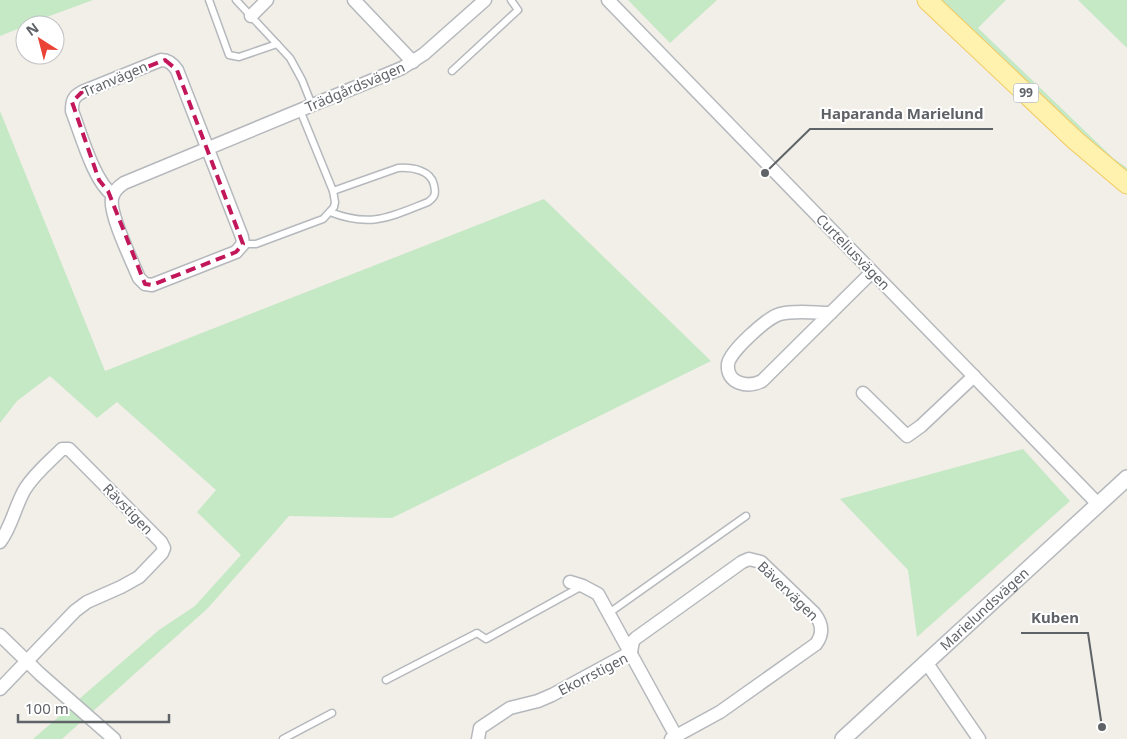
<svg xmlns="http://www.w3.org/2000/svg" width="1127" height="739" font-family="'Noto Sans',sans-serif">
  <style>
    .green { fill: #c5e8c5 }
    .lines { fill: none; stroke-linecap: round; stroke-linejoin: round }
    .service-casing { stroke: #b5b8bc; stroke-width: 9 }
    .minor-casing { stroke: #b5b8bc; stroke-width: 15 }
    .tertiary-casing { stroke: #b5b8bc; stroke-width: 18 }
    .primary-casing { stroke: #f2c960; stroke-width: 21 }
    .service { stroke: #fff; stroke-width: 6 }
    .minor { stroke: #fff; stroke-width: 12 }
    .tertiary { stroke: #fff; stroke-width: 15 }
    .primary { stroke: #fff2af; stroke-width: 19 }
    .marked { fill: none; stroke: #c2185b; stroke-width: 4; stroke-dasharray: 10 6; stroke-linejoin: round }
    .labels { text-anchor: middle; stroke-width: 4; stroke-linejoin: round; paint-order: stroke }
    .shield { fill: #fff; stroke: #8f9295; stroke-width: 1 }
    .shield-label { font-size: 12px; font-weight: bold; fill: #5f6368 }
    .street-label { font-size: 14px; fill: #5f6368; stroke: #fff }
    .leader { fill: none; stroke: #5f6368; stroke-width: 2 }
    .callout-dot { fill: #5f6368; stroke: #fff; stroke-width: 2 }
    .callout-label { font-size: 15px; text-anchor: middle; font-weight: bold; fill: #5f6368; stroke: #fff; stroke-width: 4; stroke-linejoin: round; paint-order: stroke }
  </style>
  <rect width="100%" height="100%" fill="#f1efe8"/>
  <g class="green">
    <polygon points="0,0 93,0 25,25 25,26 0,36"/>
    <polygon points="628,0 717,0 670,43"/>
    <polygon points="939,0 1006,0 978,28 1113,158 1127,168 1127,174"/>
    <polygon points="1078,0 1127,0 1127,48"/>
    <polygon points="0,111 105,371 544,199 711,361 392,518 289,516 208,608 62,739 33,739 159,630 195,606 241,555 197,512 216,490 117,402 97,418 50,376 17,401 0,423"/>
    <polygon points="1023,449 1070,501 917,637 908,570 840,499"/>
  </g>
  <g class="lines">
    <defs>
      <g id="service">
        <polyline points="209,0 229,55 239,57 277,44"/>
        <polyline points="236,0 290,58 302,80 312,105"/>
        <polyline points="452,71 518,10 511,0"/>
        <path d="M330,212c41,16 60,5 98,-10 7,-5 8,-8 6,-17 -3,-15 -22,-18 -36,-17l-65,23"/>
        <polyline points="243,244 256,244 323,219 334,207 335,202 333,191 300,110"/>
        <polyline points="609,613 746,516"/>
        <polyline points="386,680 477,633 486,639 582,586"/>
        <polyline points="283,739 332,713"/>
      </g>
      <g id="minor">
        <polyline points="354,0 413,62"/>
        <polyline points="608,0 1099,505"/>
        <polyline points="251,16 267,0"/>
        <path d="M113,195c-19,-13 -32,-61 -41,-84 0,-10 1,-14 10,-19l79,-32c8,0 12,4 16,10l65,167 1,7 -7,8 -84,33 -7,-1 -6,-6c-7,-17 -30,-64 -27,-79 1,-7 6,-12 12,-16l278,-115 22,-14 61,-54"/>
        <path d="M831,313c-16,0 -35,-3 -51,1 -12,3 -50,37 -52,50 -2,20 20,24 34,17l110,-109"/>
        <polyline points="863,393 907,436 921,426 974,376"/>
        <path d="M0,542c12,-16 15,-36 25,-53 10,-16 24,-27 37,-40h7l92,93 3,6 -2,5 -23,24 -18,10 -34,15 -12,9 -75,78"/>
        <polyline points="570,582 583,586 598,594 676,736 671,739"/>
        <polyline points="0,635 40,674 114,739"/>
        <path d="M631,652l2,-11 3,-3 106,-76 7,-3 12,3 53,51c8,10 10,20 2,31l-96,68 -44,24 2,3"/>
        <polyline points="926,662 979,739"/>
        <polyline points="478,739 480,728 510,708 538,701 552,695 631,652"/>
      </g>
      <g id="tertiary">
        <path id="s1" d="M843,739l284,-261"/>
      </g>
      <polyline id="primary" points="927,0 1076,141 1127,184"/>
    </defs>
    <use href="#service" class="service-casing"/>
    <use href="#minor" class="minor-casing"/>
    <use href="#tertiary" class="tertiary-casing"/>
    <use href="#primary" class="primary-casing"/>
    <use href="#service" class="service"/>
    <use href="#minor" class="minor"/>
    <use href="#tertiary" class="tertiary"/>
    <use href="#primary" class="primary"/>
  </g>
  <path class="marked" d="M165,60l12,10 66,174 -7,8 -84,33 -7,-1 -37,-93 -9,-11 -27,-78 10,-10z"/>
  <g class="labels">
    <rect class="shield" x="1013.5" y="83.5" width="25" height="19" rx="4"/>
    <g class="shield-label">
      <text x="1026" y="97">99</text>
    </g>
    <g class="street-label">
      <text transform="translate(115 79) rotate(-23)" y="5">Tranvägen</text>
      <text transform="translate(355 87) rotate(-23)" y="5">Trädgårdsvägen</text>
      <text transform="translate(853 252) rotate(46)" y="5">Curteliusvägen</text>
      <text transform="translate(128 509) rotate(46)" y="5">Rävstigen</text>
      <text transform="translate(788 591) rotate(44)" y="5">Bävervägen</text>
      <text dy="5" stroke="none"><textPath href="#s1" startOffset="192">Marielundsvägen</textPath></text>
      <text transform="translate(593 674) rotate(-27)" y="5">Ekorrstigen</text>
    </g>
  </g>
  <path class="leader" d="M765 173L810 129H993M1102 727L1088 633H1021"/>
  <g class="callout-dot">
    <circle cx="765" cy="173" r="5"/>
    <circle cx="1102" cy="727" r="5"/>
  </g>
  <g class="callout-label">
    <text x="902" y="119">Haparanda Marielund</text>
    <text x="1055" y="623">Kuben</text>
  </g>
  <g transform="translate(40 40) rotate(324)"><circle r="24" fill="#ffffff" stroke="#bfc1c3"/>
  <path d="M0-4L9 19L0 12L-9 19Z" fill="#ea4335"/>
  <text y="-8" font-size="14" font-weight="bold" text-anchor="middle" fill="#5f6368">N</text>
  </g>
  <path d="M18 714v8h151v-8" fill="none" stroke="#5f6368" stroke-width="2.5"/>
  <text x="25" y="714" font-size="15" fill="#5f6368" stroke="#ffffff" stroke-width="4" paint-order="stroke">100 m</text>
</svg>
